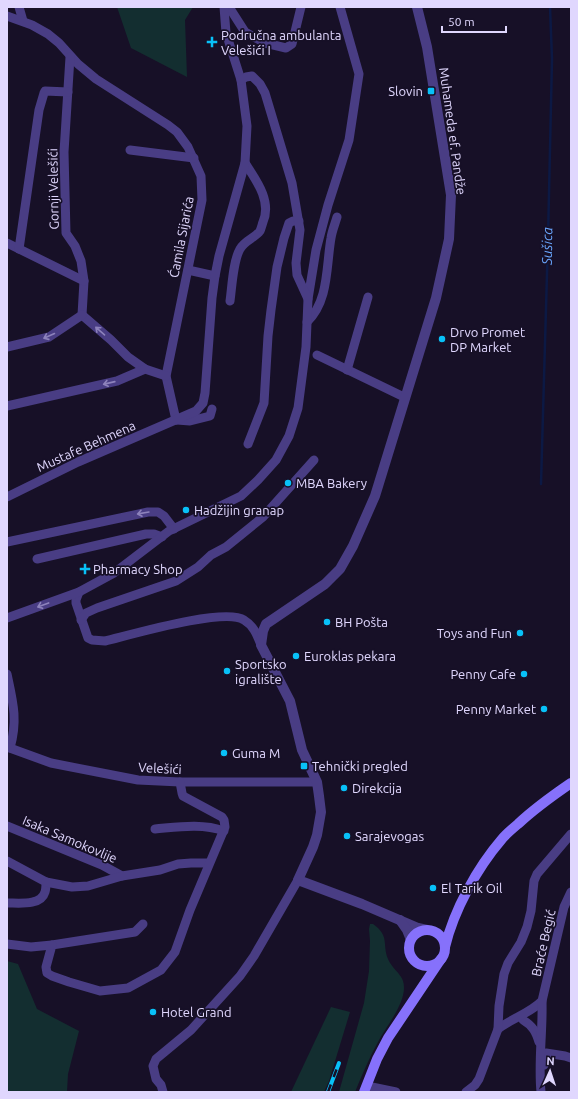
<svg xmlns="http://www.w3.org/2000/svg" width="578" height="1099" font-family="Ubuntu,sans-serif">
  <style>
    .green { fill: #132e30 }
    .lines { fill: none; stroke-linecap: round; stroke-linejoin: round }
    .stream { stroke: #0c1944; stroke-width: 2.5 }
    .minor { stroke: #493d84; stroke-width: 9 }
    .tertiary { stroke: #493d84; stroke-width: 10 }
    .secondary { stroke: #8671fb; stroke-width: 10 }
    .rail-casing { stroke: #08c1f8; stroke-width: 4 }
    .rail { stroke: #171027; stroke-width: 2.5; stroke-dasharray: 8; stroke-linecap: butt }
    .oneway { stroke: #8d82bb }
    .poi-dot { fill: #08c1f8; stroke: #171027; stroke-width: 1.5 }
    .labels { text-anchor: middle; stroke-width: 3.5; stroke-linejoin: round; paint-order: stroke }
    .poi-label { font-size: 13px; fill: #e0d7fe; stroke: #171027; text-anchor: start }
    .street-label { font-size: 13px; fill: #e0d7fe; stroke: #171027 }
    .water-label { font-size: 14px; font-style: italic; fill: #68a4fb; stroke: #171027 }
  </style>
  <rect width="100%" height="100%" fill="#171027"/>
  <g class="green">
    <polygon points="117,7 193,7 185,20 187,77 131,48"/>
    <path d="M370,924h3c17,12 9,20 15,35 3,8 13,15 15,22 6,19 -17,45 -25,61 -9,16 -16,33 -23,50h-16l25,-89 5,-32 1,-30 -1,-12z"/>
    <polygon points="7,961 18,964 37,1009 79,1031 68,1074 67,1092 7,1092"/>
    <polygon points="331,1007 350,1012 329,1081 324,1092 291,1092"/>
  </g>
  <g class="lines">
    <polyline class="stream" points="541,484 548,238 552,59 550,7"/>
    <g class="minor">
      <polyline points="19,7 23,21"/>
      <polyline points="229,7 245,32 265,43 286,48 292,44 301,7"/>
      <polyline points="7,16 32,25 48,34 59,43 78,64 96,79 168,125 177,132 188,147 201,176 202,200 166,376 176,420"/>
      <polyline points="70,57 64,152 66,233 75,246 81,261 84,281 82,315"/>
      <polyline points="130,150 194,158"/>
      <polyline points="7,243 84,281"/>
      <polyline points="19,249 39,110 44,93 45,91 68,92"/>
      <polyline points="188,270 215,276"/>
      <polyline points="308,299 316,250 328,205 349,140 359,74 340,7"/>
      <path d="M230,301c2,-14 3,-40 10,-52 5,-9 15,-11 20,-18 1,-2 2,-6 3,-9 9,-21 -7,-42 -18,-59"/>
      <polyline points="82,315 111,340 128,357 145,369 166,376"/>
      <path d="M307,322c22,-21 19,-55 24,-84 1,-7 4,-14 6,-21"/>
      <polyline points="7,347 49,337 82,315"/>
      <polyline points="317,355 404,397"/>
      <polyline points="347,370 368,297"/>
      <polyline points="7,406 117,381 145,369"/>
      <polyline points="177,420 190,421 210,416 212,409"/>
      <polyline points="248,444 264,403 268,336 271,310 277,267 284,238 289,223 293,221 299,221"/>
      <polyline points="7,497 78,462 196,411 203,403 205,393 212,298 215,276 219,256 245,163 247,126 241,80 226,33 224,7"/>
      <polyline points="7,542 148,512 158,512 164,516 174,529"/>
      <polyline points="37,559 146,534 154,534 162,537"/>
      <path d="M79,592l-3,8v3l12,35 4,2 13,1c25,-6 120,-34 139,-21 10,6 13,15 17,25"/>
      <polyline points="7,618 79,592 114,573 169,531 241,496 258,480 276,460 289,436 298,408 306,347 308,299 297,275 296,263 300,230 292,183 265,93 260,84 252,76 246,77 241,80"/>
      <polyline points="81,620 86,613 97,608 176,581 198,567 211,555 226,547 263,517 314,460"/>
      <path d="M7,674c6,28 11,46 3,74"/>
      <polyline points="7,747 51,763 138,780 180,782 317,782"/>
      <polyline points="7,826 102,865 122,876"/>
      <path d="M155,829c23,-2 47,-6 69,2"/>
      <path d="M7,861l39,21c0,3 0,7 -1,10 -4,14 -26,11 -38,11"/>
      <polyline points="46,882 72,887 88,886 122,876 160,870 178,864 191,863 209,863"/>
      <polyline points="143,924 135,932 52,945 46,967 47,973 52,976 69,982 100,991 128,988 161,970 175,952 190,910 225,827 224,820 222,817 183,796 182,793 180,782"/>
      <polyline points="7,944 31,947 52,945"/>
      <path d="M523,1020c10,6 13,12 16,22"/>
      <path d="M498,1029c14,-11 31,-15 44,-28"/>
      <polyline points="544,1065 546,1053 565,1056 571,1058"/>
      <polyline points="367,1086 396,1092"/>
      <polyline points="163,1092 161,1085 156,1079 153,1066 156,1059 191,1030 240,976 254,956 298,880"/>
      <polyline points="466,1092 475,1085 479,1079 498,1029 499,1006 504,974 508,963 521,942 527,927 531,911 534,881 537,874 571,834"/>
      <path d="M541,1092c-3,-31 2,-61 1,-91l22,-94 7,-15"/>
    </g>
    <g class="tertiary">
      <polyline points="417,7 427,47 451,195 449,239 436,298 375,496 353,546 340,569 325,584 266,624 263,631 261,645 290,701 302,750 317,782 319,796 321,812 317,835 313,847 298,880 362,904 418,928 427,930"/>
      <polyline points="400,920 407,930 411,940"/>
    </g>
    <g class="secondary">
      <circle cx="427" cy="948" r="18"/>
      <path d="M445,947c9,-37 32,-79 57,-108 4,-5 10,-10 16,-15 16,-15 34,-28 53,-41"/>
      <polyline points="364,1092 377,1059 388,1038 441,959"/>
    </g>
    <defs>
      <polyline id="rail" points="328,1092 339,1063"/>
    </defs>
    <use href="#rail" class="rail-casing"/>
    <use href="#rail" class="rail"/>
  </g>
  <defs><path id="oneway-shaft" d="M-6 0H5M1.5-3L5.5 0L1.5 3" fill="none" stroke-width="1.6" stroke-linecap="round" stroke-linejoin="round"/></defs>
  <g class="oneway">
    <use href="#oneway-shaft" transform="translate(100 331) rotate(-139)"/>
    <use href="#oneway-shaft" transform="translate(49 336) rotate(156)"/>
    <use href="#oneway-shaft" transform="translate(109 383) rotate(167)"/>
    <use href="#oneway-shaft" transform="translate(143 513) rotate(170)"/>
    <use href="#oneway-shaft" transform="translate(43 605) rotate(160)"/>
  </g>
  <g class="poi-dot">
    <path d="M210 36h4v4h4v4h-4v4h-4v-4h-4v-4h4z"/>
    <rect x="427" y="87" width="8" height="8" rx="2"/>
    <circle cx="442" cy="339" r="4"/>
    <circle cx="288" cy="483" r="4"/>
    <circle cx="186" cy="510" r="4"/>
    <path d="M83 563h4v4h4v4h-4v4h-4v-4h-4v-4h4z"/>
    <circle cx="327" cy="622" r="4"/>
    <circle cx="520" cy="633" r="4"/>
    <circle cx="296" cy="656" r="4"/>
    <circle cx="227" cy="671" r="4"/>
    <circle cx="524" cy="674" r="4"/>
    <circle cx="544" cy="709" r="4"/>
    <circle cx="224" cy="753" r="4"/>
    <rect x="300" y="762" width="8" height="8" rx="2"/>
    <circle cx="344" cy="788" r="4"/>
    <circle cx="347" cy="836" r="4"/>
    <circle cx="433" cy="888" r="4"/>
    <circle cx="153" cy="1012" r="4"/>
  </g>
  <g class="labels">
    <g class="poi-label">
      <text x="221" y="40">Područna ambulanta<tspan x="221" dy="15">Velešići I</tspan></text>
      <text x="423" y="96" text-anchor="end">Slovin</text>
      <text x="450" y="337">Drvo Promet<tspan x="450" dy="15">DP Market</tspan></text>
      <text x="296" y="488">MBA Bakery</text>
      <text x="194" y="515">Hadžijin granap</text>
      <text x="93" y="574">Pharmacy Shop</text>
      <text x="335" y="627">BH Pošta</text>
      <text x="512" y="638" text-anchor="end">Toys and Fun</text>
      <text x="304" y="661">Euroklas pekara</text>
      <text x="235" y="669">Sportsko<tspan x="235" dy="15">igralište</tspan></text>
      <text x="516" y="679" text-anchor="end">Penny Cafe</text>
      <text x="536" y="714" text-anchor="end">Penny Market</text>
      <text x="232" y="758">Guma M</text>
      <text x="312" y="771">Tehnički pregled</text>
      <text x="352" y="793">Direkcija</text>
      <text x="355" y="841">Sarajevogas</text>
      <text x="441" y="893">El Tarik Oil</text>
      <text x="161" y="1017">Hotel Grand</text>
    </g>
    <g class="street-label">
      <text transform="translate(453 131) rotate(82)" y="5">Muhameda ef. Pandže</text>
      <text transform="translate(53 189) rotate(-91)" y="5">Gornji Velešići</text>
      <text transform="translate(181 237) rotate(-79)" y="5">Ćamila Sijarića</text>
      <text transform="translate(86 446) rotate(-24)" y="5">Mustafe Behmena</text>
      <text transform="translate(160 768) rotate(3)" y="5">Velešići</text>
      <text transform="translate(70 839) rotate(23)" y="5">Isaka Samokovlije</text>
      <text transform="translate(543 943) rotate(-77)" y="5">Braće Begić</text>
    </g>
    <g class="water-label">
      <text transform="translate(547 246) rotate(-89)" y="5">Sušica</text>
    </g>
  </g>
  <rect width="578" height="1099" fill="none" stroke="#e0d7fe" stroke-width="16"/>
  <g transform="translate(550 1071) rotate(3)" stroke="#171027" stroke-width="3" paint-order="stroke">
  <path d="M0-3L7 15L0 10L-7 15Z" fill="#e0d7fe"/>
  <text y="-6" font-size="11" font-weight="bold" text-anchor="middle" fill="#e0d7fe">N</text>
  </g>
  <path d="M442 26v6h64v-6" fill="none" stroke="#e0d7fe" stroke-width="2"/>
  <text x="448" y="26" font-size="12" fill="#e0d7fe" stroke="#171027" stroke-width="3" paint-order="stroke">50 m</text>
</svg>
